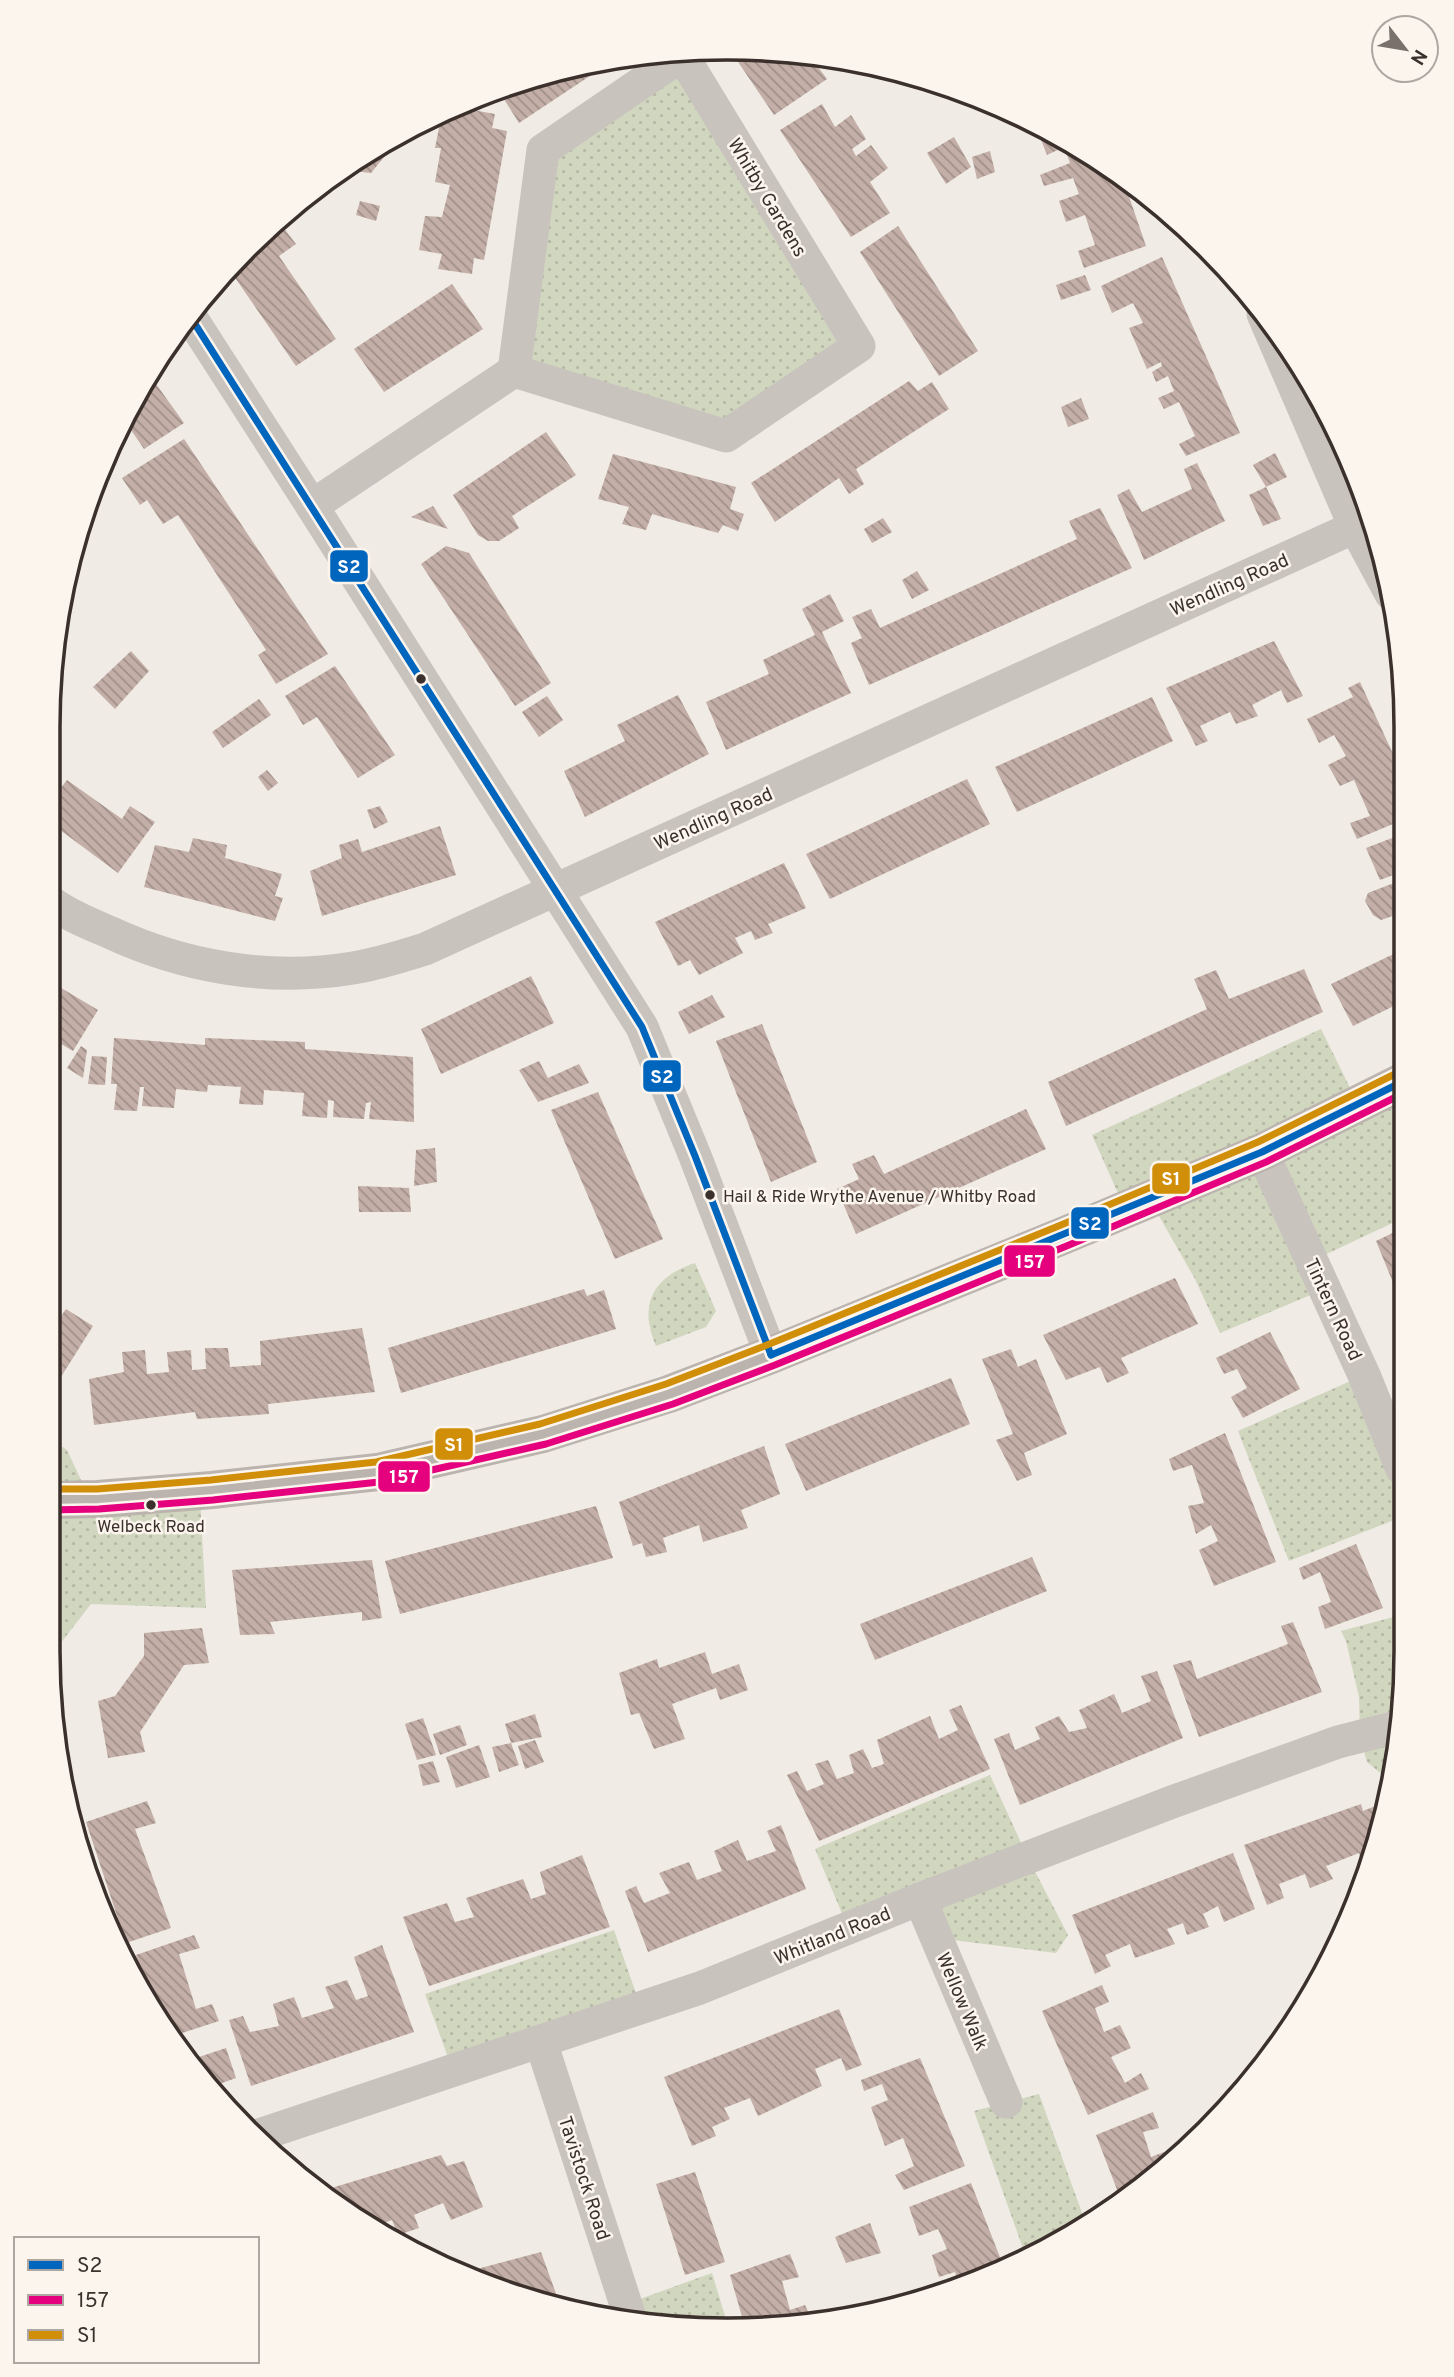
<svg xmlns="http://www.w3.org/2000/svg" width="1454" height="2377" font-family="Overpass,sans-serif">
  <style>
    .grass { fill: url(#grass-dots) }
    .building { fill: url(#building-back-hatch) }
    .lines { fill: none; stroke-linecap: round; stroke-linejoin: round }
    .street { stroke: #c9c3be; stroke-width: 33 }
    .secondary { stroke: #bab3ae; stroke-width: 38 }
    .bus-1-casing { stroke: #fbf5ee; stroke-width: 12 }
    .bus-2-casing { stroke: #fbf5ee; stroke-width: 12 }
    .bus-3-casing { stroke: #fbf5ee; stroke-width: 12 }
    .bus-1 { stroke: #0065bd; stroke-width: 7 }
    .bus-2 { stroke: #e5007d; stroke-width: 7 }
    .bus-3 { stroke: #d18e09; stroke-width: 7 }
    .bus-dot { fill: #3b302b; stroke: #fbf5ee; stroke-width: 2.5 }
    .labels { text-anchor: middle; stroke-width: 5; stroke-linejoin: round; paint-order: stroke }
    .bus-label { font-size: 17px; fill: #3b302b; stroke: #fbf5ee; text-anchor: start }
    .street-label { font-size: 19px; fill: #3b302b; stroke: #fbf5ee }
    .rim { fill: none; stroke: #3b302b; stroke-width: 3.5 }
    .line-badge { stroke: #fbf5ee; stroke-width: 2.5 }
    .badge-label { font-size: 19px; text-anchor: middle; font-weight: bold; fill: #fff }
  </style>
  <defs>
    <pattern id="grass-dots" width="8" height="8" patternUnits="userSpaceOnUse" patternTransform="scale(1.75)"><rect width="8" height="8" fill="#d1d6bf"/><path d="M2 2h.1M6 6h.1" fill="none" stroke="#b4b8a4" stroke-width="1.8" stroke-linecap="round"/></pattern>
    <pattern id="building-back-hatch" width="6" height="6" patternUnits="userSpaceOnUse" patternTransform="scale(1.75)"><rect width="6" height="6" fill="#c3afa7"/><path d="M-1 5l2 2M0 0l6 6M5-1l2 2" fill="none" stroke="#a08f88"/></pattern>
  </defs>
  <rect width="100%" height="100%" fill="#f0ebe5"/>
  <g class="grass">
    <polygon points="682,55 859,346 726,436 514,371 543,150"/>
    <polygon points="1321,1029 1355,1098 1125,1209 1092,1135"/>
    <polygon points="1398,1096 1404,1107 1403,1218 1301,1266 1313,1294 1220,1333 1195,1279 1155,1209"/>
    <path d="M695,1263l21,48 -10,16 -50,19c-18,-42 -3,-69 39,-83z"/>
    <polygon points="1364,1375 1402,1469 1402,1517 1289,1561 1238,1431"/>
    <polygon points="48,1437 67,1450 95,1510 200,1498 206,1608 91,1604 49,1658"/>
    <polygon points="1401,1615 1401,1738 1390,1781 1367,1762 1360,1737 1359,1697 1346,1641 1341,1631"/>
    <polygon points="990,1775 1028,1858 1068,1935 1056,1953 937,1938 920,1900 848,1928 815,1849"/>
    <polygon points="614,1930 641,2008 453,2071 425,1994"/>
    <polygon points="1039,2094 1086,2224 1025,2254 974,2111"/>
    <polygon points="712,2273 729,2329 629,2314 626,2304"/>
  </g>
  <g class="building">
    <polygon points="752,49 771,49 809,55 827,79 774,115 730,50"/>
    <polygon points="617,58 519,123 497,88 508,83"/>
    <polygon points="822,104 835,127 851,115 866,139 852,149 856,156 871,145 888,168 870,182 890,213 851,237 780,130"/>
    <polygon points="456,107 495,114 492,128 507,131 484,260 474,258 472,274 438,269 442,254 419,250 425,216 442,217 450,185 435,182 441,148 435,148 442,113"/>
    <polygon points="1048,130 1122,176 1146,246 1084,268 1078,251 1095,245 1085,215 1066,222 1059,201 1079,194 1073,178 1044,186 1040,175 1070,163 1064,147 1047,155 1038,132"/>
    <polygon points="391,137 393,146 371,173 352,171 349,166"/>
    <polygon points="954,137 971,167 946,184 927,153"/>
    <polygon points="990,151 995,172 977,179 972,157"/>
    <polygon points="360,201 380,206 376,221 356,215"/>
    <polygon points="276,218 296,244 279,256 336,339 296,366 229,269"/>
    <polygon points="898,226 978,351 939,376 860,252"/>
    <polygon points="1162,257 1240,433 1186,456 1179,444 1195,436 1179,402 1164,409 1158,398 1174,391 1168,376 1156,382 1152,372 1162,366 1161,362 1147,369 1129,328 1143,323 1133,303 1112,313 1101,286"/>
    <polygon points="1085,275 1091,290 1061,300 1056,285"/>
    <polygon points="452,284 483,329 384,392 354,349"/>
    <polygon points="151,377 184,423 144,449 125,421"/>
    <polygon points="909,381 918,391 932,382 949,409 856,469 864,484 849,494 839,478 775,522 751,483"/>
    <polygon points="1081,398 1089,419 1068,427 1061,407"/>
    <polygon points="546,432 576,475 512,516 519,528 499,541 488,541 478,535 453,495"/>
    <polygon points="184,439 328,654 276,684 258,655 266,650 178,515 163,524 147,500 140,505 122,478"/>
    <polygon points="1275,453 1287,477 1266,487 1281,519 1263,526 1249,495 1266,487 1253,465"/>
    <polygon points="613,454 736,487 730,509 744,514 738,531 723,525 718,533 652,514 646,530 622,524 629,507 598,499"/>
    <polygon points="1197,463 1225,521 1144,560 1117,495 1129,489 1142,512 1192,489 1184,469"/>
    <polygon points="433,506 448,529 411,517"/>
    <polygon points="1100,508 1132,568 869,685 851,643 862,638 852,617 871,609 880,628 1077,539 1069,521"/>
    <polygon points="883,518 892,532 872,543 864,529"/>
    <polygon points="446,546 469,553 551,683 515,706 421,564"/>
    <polygon points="917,571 929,590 912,599 902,580"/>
    <polygon points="830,594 844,621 822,632 851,693 726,750 706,702 769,674 763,660 815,635 802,609"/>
    <polygon points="1274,641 1303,696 1287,703 1281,690 1252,705 1258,716 1236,724 1230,712 1200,726 1208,741 1196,746 1166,688"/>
    <polygon points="131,651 149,671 115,709 93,687"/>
    <polygon points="335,666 395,755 358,778 317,717 303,725 285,696"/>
    <polygon points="1360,682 1405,780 1405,819 1357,839 1350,823 1370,816 1354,780 1340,786 1328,765 1346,756 1334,735 1319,743 1307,719 1353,697 1348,688"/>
    <polygon points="678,695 709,754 585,817 564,771 625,741 617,725"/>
    <polygon points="547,696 563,720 539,737 522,712"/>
    <polygon points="1152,697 1173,741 1017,812 995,767"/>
    <polygon points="259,699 271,715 223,748 212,732"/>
    <polygon points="267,770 278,783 268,791 258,777"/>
    <polygon points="967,779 990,824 830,899 806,854"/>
    <polygon points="67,780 122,819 130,806 155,822 118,873 52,824 52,799"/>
    <polygon points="380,806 388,822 374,829 367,810"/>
    <polygon points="440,826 456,875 322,916 310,871 342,858 339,845 358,839 362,852"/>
    <polygon points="1405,833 1404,912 1381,920 1373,915 1365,901 1368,893 1399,881 1396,874 1380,880 1366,848"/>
    <polygon points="193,838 227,845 225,858 282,874 275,896 283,898 275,921 144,887 155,845 189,852"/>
    <polygon points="784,863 806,908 768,924 773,933 755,940 751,931 735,938 743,953 699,975 690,960 678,966 655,922"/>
    <polygon points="1404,949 1404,1001 1353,1026 1331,984"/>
    <polygon points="1304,969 1323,1012 1066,1126 1048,1082 1207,1009 1194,979 1216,970 1229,999"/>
    <polygon points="531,976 554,1023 441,1074 421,1029"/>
    <polygon points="51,982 98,1010 73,1051 51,1038"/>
    <polygon points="712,995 725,1017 689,1034 678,1012"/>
    <polygon points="762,1024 817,1162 771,1182 716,1041"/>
    <polygon points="114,1038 205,1045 205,1038 305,1042 305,1049 413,1057 414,1122 369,1119 371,1102 366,1103 364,1119 333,1117 334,1101 328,1100 327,1118 302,1116 304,1093 264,1090 263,1105 239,1104 241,1087 208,1085 207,1092 176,1089 174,1108 142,1106 144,1087 140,1087 137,1111 114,1110 117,1084 111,1084"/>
    <polygon points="81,1046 87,1050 83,1078 67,1068"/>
    <polygon points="92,1056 107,1057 105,1085 88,1084"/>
    <polygon points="539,1061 548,1078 579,1064 589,1083 538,1102 519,1070"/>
    <polygon points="598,1092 663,1239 615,1259 551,1110"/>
    <polygon points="1026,1109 1046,1149 856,1234 837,1189 859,1179 852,1164 874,1155 884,1174"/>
    <polygon points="50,1141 62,1145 50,1174"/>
    <polygon points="435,1148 437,1182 414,1186 416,1150"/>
    <polygon points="358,1186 409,1188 411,1212 359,1212"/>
    <polygon points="1403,1228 1403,1307 1376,1241"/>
    <polygon points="1175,1278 1198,1324 1121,1358 1129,1373 1107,1383 1100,1367 1066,1380 1043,1335"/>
    <polygon points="584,1289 587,1296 604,1290 616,1329 401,1393 388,1348"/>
    <polygon points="66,1309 93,1326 54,1388 49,1385 49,1323 54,1326"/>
    <polygon points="362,1328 375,1392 268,1404 269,1414 197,1419 195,1412 94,1425 89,1379 124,1372 122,1352 145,1350 147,1374 169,1372 167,1352 191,1350 192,1370 206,1369 205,1348 228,1348 230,1367 261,1365 260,1341"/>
    <polygon points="1270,1332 1300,1389 1243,1418 1231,1397 1247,1388 1237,1369 1224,1374 1216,1358"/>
    <polygon points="1011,1349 1018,1367 1036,1359 1067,1434 1024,1453 1032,1475 1017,1481 996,1440 1013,1434 982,1359"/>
    <polygon points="951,1378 970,1424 806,1491 785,1444"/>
    <polygon points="1225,1433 1276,1562 1214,1586 1199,1550 1218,1541 1211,1525 1196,1534 1188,1506 1204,1503 1192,1465 1173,1471 1169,1459"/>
    <polygon points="764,1446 780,1494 741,1510 748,1528 703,1542 699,1525 663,1538 667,1552 646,1557 642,1543 633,1546 619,1502"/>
    <polygon points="596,1506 613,1558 400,1614 385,1561"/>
    <polygon points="1356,1544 1383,1608 1325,1629 1318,1607 1331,1602 1320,1572 1303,1580 1299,1568"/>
    <polygon points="1032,1557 1047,1591 875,1660 860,1624"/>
    <polygon points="372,1560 382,1618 362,1621 362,1612 270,1622 275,1634 240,1635 232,1570"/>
    <polygon points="1293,1622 1322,1692 1199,1737 1173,1665 1191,1660 1197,1679 1288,1644 1281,1626"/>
    <polygon points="202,1628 209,1663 184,1665 140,1732 145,1752 108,1758 98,1701 115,1696 144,1656 144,1633"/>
    <polygon points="705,1652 712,1674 739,1664 748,1690 720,1700 716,1688 672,1704 685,1739 654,1749 639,1713 631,1715 619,1673 657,1659 659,1668"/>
    <polygon points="1157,1671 1183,1738 1020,1805 994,1739 1009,1733 1015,1750 1040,1739 1035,1727 1059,1716 1069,1732 1087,1728 1079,1710 1114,1694 1122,1713 1151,1701 1141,1676"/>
    <polygon points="961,1705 990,1769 819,1841 787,1775 797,1771 807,1791 824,1784 815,1764 828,1760 837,1779 854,1773 849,1755 863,1749 872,1768 884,1764 877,1740 930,1716 939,1739 958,1730 949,1710"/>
    <polygon points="535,1714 542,1737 511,1743 505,1724"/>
    <polygon points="423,1718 436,1755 417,1760 405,1724"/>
    <polygon points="460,1725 467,1745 440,1755 433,1734"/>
    <polygon points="535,1740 544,1762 525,1769 518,1746"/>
    <polygon points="511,1743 519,1765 499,1772 492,1747"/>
    <polygon points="479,1745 490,1777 456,1788 446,1757"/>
    <polygon points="433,1761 440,1782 423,1786 418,1765"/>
    <polygon points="147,1801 156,1823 135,1829 171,1928 126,1943 86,1822"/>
    <polygon points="1361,1804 1363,1811 1380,1804 1382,1810 1366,1868 1363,1868 1359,1853 1326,1866 1333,1879 1310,1888 1305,1874 1279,1884 1284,1898 1267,1905 1244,1845"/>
    <polygon points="781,1825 806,1889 648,1952 625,1891 636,1886 644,1903 670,1893 659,1873 689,1862 697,1880 722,1871 714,1851 738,1840 747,1861 776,1851 767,1831"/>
    <polygon points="1233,1853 1255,1909 1224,1922 1218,1906 1203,1914 1209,1927 1187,1935 1183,1923 1167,1929 1175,1944 1135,1958 1130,1944 1105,1955 1111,1966 1095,1974 1072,1915"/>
    <polygon points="582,1855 610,1927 429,1986 403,1917 447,1903 455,1922 474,1917 466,1898 523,1879 531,1899 546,1894 540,1872"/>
    <polygon points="194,1935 200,1948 179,1954 196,2009 212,2004 219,2021 173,2036 144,1982 136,1955"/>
    <polygon points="382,1945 414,2032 251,2086 229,2020 243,2016 250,2032 279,2026 273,2004 294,1997 302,2018 334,2008 325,1987 347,1980 356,2000 368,1996 354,1957"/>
    <polygon points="1102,1985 1109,2002 1095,2008 1104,2032 1120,2025 1131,2048 1111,2057 1125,2083 1141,2073 1149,2089 1088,2115 1042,2011"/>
    <polygon points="839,2009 862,2065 846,2071 841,2058 815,2069 822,2086 758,2116 750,2098 724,2108 730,2119 712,2127 716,2136 692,2146 664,2077"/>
    <polygon points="226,2048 236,2078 211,2087 192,2068 199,2057"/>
    <polygon points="920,2058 965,2166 904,2190 895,2175 914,2166 903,2138 885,2146 871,2107 888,2100 882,2084 864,2091 861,2080"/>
    <polygon points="1153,2112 1159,2128 1143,2132 1151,2157 1164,2152 1166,2157 1121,2200 1096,2135"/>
    <polygon points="441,2155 447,2166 464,2161 483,2207 451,2220 443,2203 414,2215 419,2228 398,2235 392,2220 379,2225 318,2192"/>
    <polygon points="695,2172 725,2262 685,2275 656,2184"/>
    <polygon points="971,2183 1003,2265 960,2286 955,2272 939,2277 932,2255 947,2249 938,2229 919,2236 909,2207"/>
    <polygon points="870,2223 881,2253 846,2263 835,2237"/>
    <polygon points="541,2252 559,2302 509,2294 503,2288 500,2289 479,2278 477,2269"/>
    <polygon points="790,2254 799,2277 782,2281 790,2310 805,2305 810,2316 745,2327 730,2275"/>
  </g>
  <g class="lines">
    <g class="street">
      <polyline points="188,313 312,506 642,1027 695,1156 771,1355"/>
      <polyline points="1263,314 1355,527 1391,594"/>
      <polyline points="312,506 514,371 543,150 682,55 859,346 726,436 514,371"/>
      <path d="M52,903c16,12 38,21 57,29 75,35 161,50 244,36 25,-4 49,-12 72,-19l930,-422"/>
      <polyline points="1262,1152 1364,1375 1402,1469"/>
      <polyline points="920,1899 1006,2102"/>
      <polyline points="541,2042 629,2314"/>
      <polyline points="259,2135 700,1988 920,1899 1172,1802 1338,1742 1401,1726"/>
    </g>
    <polyline class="secondary" points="48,1500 98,1499 212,1490 378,1472 543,1434 669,1394 771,1355 1065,1235 1262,1152 1404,1081"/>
    <defs>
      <g id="bus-1">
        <polyline points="188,313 642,1027 695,1156 771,1355"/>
        <polyline points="771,1355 1262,1152 1404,1081"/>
      </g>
      <polyline id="bus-2" points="48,1510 99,1509 213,1500 379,1482 546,1444 673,1404 775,1365 1069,1245 1266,1162 1404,1093"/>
      <polyline id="bus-3" points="48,1489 97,1489 211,1480 376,1462 540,1424 666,1384 767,1345 1061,1225 1258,1142 1399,1072"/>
    </defs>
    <use href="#bus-1" class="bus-1-casing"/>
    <use href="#bus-2" class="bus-2-casing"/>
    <use href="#bus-3" class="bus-3-casing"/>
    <use href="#bus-1" class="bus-1"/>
    <use href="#bus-2" class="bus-2"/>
    <use href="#bus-3" class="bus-3"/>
  </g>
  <g class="bus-dot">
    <circle cx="421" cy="679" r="6"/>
    <circle cx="710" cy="1195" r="6"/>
    <circle cx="151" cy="1505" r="6"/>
  </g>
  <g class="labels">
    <g class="bus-label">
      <text x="723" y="1202">Hail &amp; Ride Wrythe Avenue / Whitby Road</text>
      <text x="151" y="1532" text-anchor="middle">Welbeck Road</text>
    </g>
    <g class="street-label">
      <text transform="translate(768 197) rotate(59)" y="7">Whitby Gardens</text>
      <text transform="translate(1229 584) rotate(-24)" y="7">Wendling Road</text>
      <text transform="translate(713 818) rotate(-24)" y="7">Wendling Road</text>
      <text transform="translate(1334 1309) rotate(65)" y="7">Tintern Road</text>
      <text transform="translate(832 1935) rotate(-22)" y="7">Whitland Road</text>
      <text transform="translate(963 2001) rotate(67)" y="7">Wellow Walk</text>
      <text transform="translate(585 2178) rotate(72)" y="7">Tavistock Road</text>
    </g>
  </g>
  <path d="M0 0H1454V2377H0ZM727 60H727A667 667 0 0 1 1394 727V1651A667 667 0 0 1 727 2318H727A667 667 0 0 1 60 1651V727A667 667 0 0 1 727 60Z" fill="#fbf5ee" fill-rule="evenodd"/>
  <path class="rim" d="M727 60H727A667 667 0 0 1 1394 727V1651A667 667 0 0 1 727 2318H727A667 667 0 0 1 60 1651V727A667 667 0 0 1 727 60Z"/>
  <g class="line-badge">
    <rect x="329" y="549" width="40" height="34" rx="7" fill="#0065bd"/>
    <rect x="642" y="1059" width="40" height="34" rx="7" fill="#0065bd"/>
    <rect x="1151" y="1162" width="40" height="33" rx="7" fill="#d18e09"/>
    <rect x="1070" y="1206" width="40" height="34" rx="7" fill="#0065bd"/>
    <rect x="1003" y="1244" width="53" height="34" rx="7" fill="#e5007d"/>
    <rect x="434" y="1427" width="40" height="34" rx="7" fill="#d18e09"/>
    <rect x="377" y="1460" width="54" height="33" rx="7" fill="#e5007d"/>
  </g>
  <g class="badge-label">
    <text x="349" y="573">S2</text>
    <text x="662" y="1083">S2</text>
    <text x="1171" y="1185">S1</text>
    <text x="1090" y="1230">S2</text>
    <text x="1030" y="1268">157</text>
    <text x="454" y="1451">S1</text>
    <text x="404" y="1483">157</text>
  </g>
  <rect x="14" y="2237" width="245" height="126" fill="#fbf5ee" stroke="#aea6a0" stroke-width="2"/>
  <rect x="28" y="2260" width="35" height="10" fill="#0065bd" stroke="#aea6a0" stroke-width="2"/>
  <text x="77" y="2272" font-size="21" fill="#3b302b">S2</text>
  <rect x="28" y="2295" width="35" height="10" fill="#e5007d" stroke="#aea6a0" stroke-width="2"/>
  <text x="77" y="2307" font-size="21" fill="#3b302b">157</text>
  <rect x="28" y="2330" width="35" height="10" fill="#d18e09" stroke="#aea6a0" stroke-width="2"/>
  <text x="77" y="2342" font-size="21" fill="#3b302b">S1</text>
  <g transform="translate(1405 49) rotate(121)"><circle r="33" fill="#fbf5ee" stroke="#aea6a0" stroke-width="2"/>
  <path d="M0-5L12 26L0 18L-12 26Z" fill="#7a716c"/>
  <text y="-10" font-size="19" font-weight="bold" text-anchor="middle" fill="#3b302b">N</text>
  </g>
</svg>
